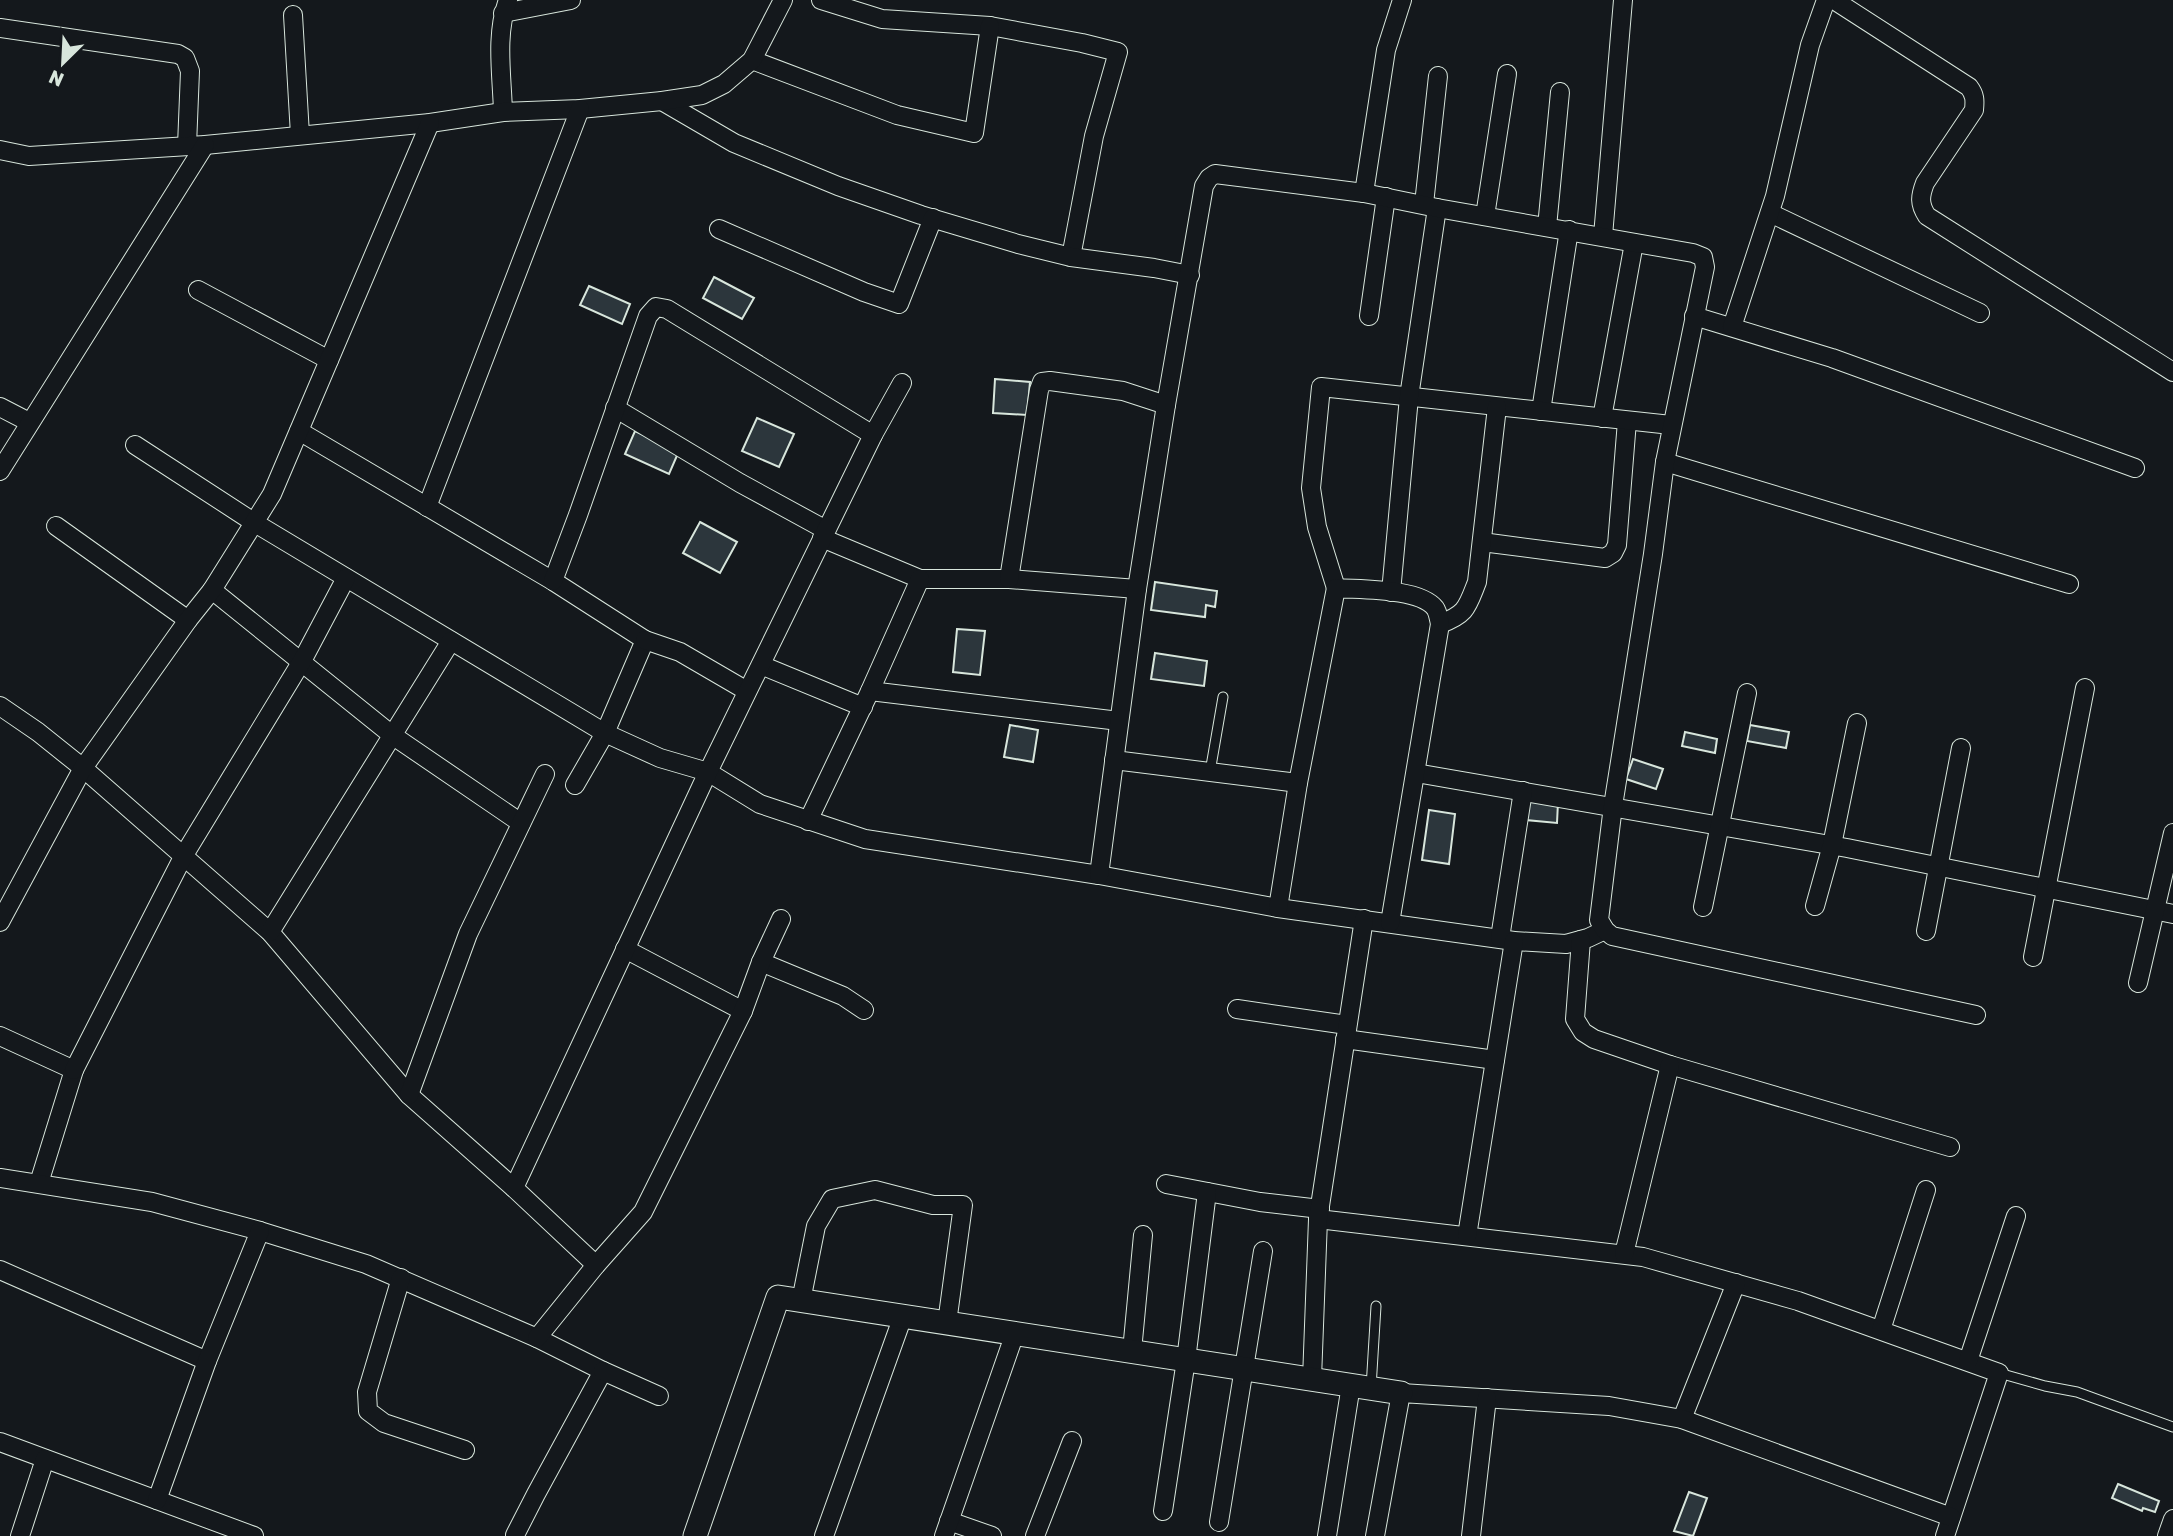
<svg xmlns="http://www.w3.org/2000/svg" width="2173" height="1536" font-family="Rubik,sans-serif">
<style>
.building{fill:#2c363c;stroke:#d8e6dc;stroke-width:2}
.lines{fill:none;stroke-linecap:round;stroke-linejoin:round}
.service-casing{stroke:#d8e6dc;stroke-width:11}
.minor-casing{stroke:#d8e6dc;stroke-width:20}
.tertiary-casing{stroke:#d8e6dc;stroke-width:25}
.service{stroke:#14181c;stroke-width:9}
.minor{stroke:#14181c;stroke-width:18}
.tertiary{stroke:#14181c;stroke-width:23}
</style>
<rect width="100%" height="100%" fill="#14181c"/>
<!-- building -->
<g class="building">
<polygon points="714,277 754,298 742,319 703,298"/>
<polygon points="589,286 630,304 622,324 580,305"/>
<polygon points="995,379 1030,382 1027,415 993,413"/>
<polygon points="757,418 794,434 779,467 742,451"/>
<polygon points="635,431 679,451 669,474 625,454"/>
<polygon points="700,522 737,542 720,573 683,553"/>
<polygon points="1155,582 1217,591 1215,607 1206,605 1205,617 1151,610"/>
<polygon points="957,629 985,631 980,675 953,672"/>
<polygon points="1155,653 1207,661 1204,686 1151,679"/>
<polygon points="1010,725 1038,730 1033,762 1004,757"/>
<polygon points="1750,725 1789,732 1786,748 1747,741"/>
<polygon points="1685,732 1717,739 1715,753 1682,746"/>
<polygon points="1633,759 1663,769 1656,789 1626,779"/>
<polygon points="1528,800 1558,802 1557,823 1526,820"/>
<polygon points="1429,810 1455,814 1449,864 1422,860"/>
<polygon points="2118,1484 2159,1501 2155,1512 2143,1508 2142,1511 2112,1498"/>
<polygon points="1689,1492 1707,1498 1693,1536 1674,1531"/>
</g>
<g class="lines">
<defs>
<g id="service">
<polyline points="1210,772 1223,697"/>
<polyline points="1999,1373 2045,1386 2077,1392 2173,1427"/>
<polyline points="1371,1388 1376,1306"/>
</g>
<g id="minor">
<polyline points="821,0 882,19 990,26 1082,43 1118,52 1094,136 1071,257"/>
<path d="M1834,0L1969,87C1975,95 1975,100 1974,110L1925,183C1920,196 1919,204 1927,216L2173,372"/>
<polyline points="503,13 571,0"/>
<polyline points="293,15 300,135"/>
<polyline points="0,28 178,54 185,58 190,71 187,146"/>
<polyline points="752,60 897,115 974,133 990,26"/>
<polyline points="662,101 734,143 838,186 921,215 1018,244 1071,257 1154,268 1190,275"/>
<path d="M503,112C502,75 495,35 508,0"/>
<polyline points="0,150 29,156 205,145 430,123 503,112 580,109 662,101 702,95 724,84 752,60 783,0"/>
<polyline points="1364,193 1386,50 1402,0"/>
<polyline points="1424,204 1438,76"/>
<polyline points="1770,213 1980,313"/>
<polyline points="1485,216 1507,74"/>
<polyline points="1547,227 1560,92"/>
<polyline points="719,229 864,292 899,304 933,218"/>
<polyline points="1603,236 1623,0"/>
<polyline points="198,290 329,360"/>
<polyline points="1369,316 1386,197"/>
<polyline points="1694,316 1832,358 2135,468"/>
<polyline points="1732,327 1775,196 1810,45 1826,0"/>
<polyline points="0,407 29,422"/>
<polyline points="615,408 740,483 826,530"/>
<polyline points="1541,411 1569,230"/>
<polyline points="1602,418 1634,243"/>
<polyline points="299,431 553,581 645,640 605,733 575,785"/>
<polyline points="135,445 255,523 605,733 660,758 708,772 760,804 865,839 1099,875 1278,908 1514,941 1566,944 1588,938 1605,930"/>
<polyline points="1665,462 2069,584"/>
<polyline points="0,471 205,145"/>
<polyline points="427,507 580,109"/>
<polyline points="56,526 188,620"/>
<polyline points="822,538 920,579 1009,579 1137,589"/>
<polyline points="1482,542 1605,558 1613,553 1617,545 1627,421"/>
<polyline points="1009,579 1039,390 1042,382 1050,381 1123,391 1166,405"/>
<polyline points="553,581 578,515 648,316 656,307 667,309 873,435"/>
<polyline points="1336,588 1317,527 1311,488 1321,387 1671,425"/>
<polyline points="212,590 392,735 521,823"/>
<polyline points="1391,592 1409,397 1437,208"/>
<path d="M1440,624C1467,614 1467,607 1477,582L1497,407"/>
<polyline points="645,640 680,652 747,691"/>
<polyline points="761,665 863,707"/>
<polyline points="870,691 1119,721"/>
<polyline points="0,706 38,732 83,768 270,932 409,1095 514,1188 596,1265"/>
<polyline points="1114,760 1298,783"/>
<polyline points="1416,773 1847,848 2173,914"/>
<polyline points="808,821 870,691 920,579"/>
<polyline points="1099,875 1137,589 1166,405 1204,186 1209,178 1215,174 1364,193 1437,208 1693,253 1703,257 1705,267 1665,462 1653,554 1613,806 1599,920 1605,930 1612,936 1976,1015"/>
<polyline points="1815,906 1832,845 1857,723"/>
<polyline points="1703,907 1747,693"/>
<path d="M1278,908L1298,783L1336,588C1361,590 1419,588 1435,608C1438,612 1439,620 1440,624L1390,923"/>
<polyline points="0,922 83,768 188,620 212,590 272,494 430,123"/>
<polyline points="1926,931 1961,748"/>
<polyline points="270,932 451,641"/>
<polyline points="1500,938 1523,791"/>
<polyline points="1581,940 1575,1019 1583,1032 1594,1039 1670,1065 1950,1147"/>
<polyline points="625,949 743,1011"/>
<polyline points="2033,957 2085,688"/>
<polyline points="761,962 843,996 864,1010"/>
<polyline points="2138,983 2173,833"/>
<polyline points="1237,1009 1347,1025"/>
<polyline points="0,1036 74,1070 39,1183"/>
<polyline points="1345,1039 1495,1060"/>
<polyline points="74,1070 184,855 302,661 346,578"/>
<polyline points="409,1095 468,934 545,774"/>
<polyline points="0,1178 152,1202 260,1231 366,1264 537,1338 603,1371 536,1494 515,1535"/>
<polyline points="1166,1184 1260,1202 1320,1209"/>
<polyline points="514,1188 708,772 873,435 902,383"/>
<polyline points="1318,1219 1643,1257 1798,1301 1999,1373 1945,1536"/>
<polyline points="1467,1236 1514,941"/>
<polyline points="1624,1254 1670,1065"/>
<polyline points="0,1270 207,1361"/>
<polyline points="401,1278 367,1392 368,1411 384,1423 465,1450"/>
<polyline points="801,1301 816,1226 832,1199 875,1190 933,1205 963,1205 947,1323"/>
<polyline points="1881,1330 1926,1190"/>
<polyline points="537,1338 596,1265 643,1212 743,1011 761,962 781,919"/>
<polyline points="1132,1351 1143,1235"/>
<polyline points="1968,1361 2016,1216"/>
<polyline points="603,1371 659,1396"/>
<polyline points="1312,1379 1318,1219 1364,919"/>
<polyline points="1682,1419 1736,1283"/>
<polyline points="0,1442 254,1536"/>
<polyline points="157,1500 207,1361 260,1231"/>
<polyline points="1163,1511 1186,1360 1207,1192"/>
<polyline points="949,1521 992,1536"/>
<polyline points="1219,1522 1263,1251"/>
<polyline points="20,1536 45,1459"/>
<polyline points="824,1536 903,1316"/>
<polyline points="944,1536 1015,1333"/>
<polyline points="1035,1536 1072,1441"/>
<polyline points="1327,1536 1351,1385"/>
<polyline points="1375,1536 1401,1393 1609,1406 1682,1419 1951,1517"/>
<polyline points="1471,1536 1487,1398"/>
<polyline points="2167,1536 2173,1519"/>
</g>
<polyline id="tertiary" points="695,1536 778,1297 1401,1393"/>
</defs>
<!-- service casing -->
<use href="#service" class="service-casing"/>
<!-- minor casing -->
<use href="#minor" class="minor-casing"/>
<!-- tertiary casing -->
<use href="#tertiary" class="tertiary-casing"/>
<!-- service -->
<use href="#service" class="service"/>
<!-- minor -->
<use href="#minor" class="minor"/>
<!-- tertiary -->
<use href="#tertiary" class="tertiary"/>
</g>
<!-- north arrow -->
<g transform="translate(63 63) rotate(204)" stroke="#14181c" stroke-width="5" paint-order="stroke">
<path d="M0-5L12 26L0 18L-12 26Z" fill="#d8e6dc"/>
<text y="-10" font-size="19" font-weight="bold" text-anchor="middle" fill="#d8e6dc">N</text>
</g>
</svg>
